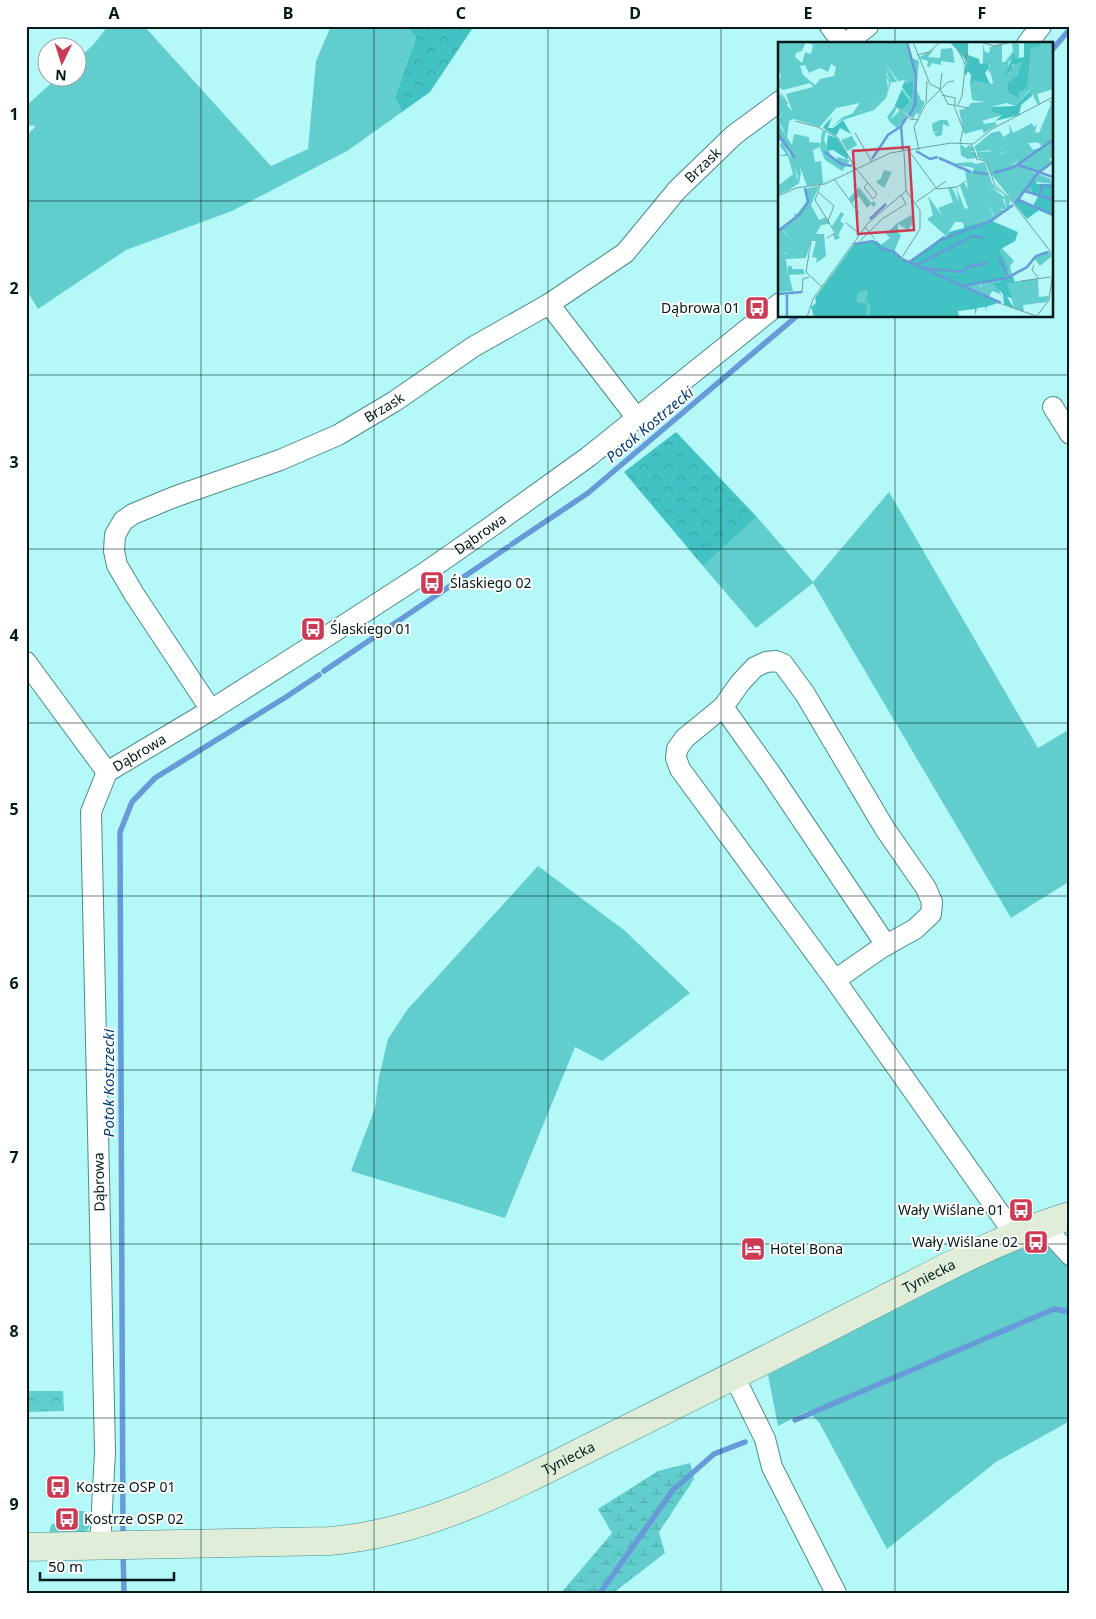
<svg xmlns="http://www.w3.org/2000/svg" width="1096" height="1619" font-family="'Noto Sans',sans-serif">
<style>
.grass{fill:#61cdcc}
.forest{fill:url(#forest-crowns)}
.wetland{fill:url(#wetland-marsh)}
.park{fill:url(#park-crowns)}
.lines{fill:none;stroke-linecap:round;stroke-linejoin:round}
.stream{stroke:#679ad9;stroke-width:5.5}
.street-casing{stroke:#498c8b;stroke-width:22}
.secondary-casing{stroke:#498c8b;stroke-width:29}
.street{stroke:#fff;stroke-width:20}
.secondary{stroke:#e0eed9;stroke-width:28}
.grid{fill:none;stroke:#001919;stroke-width:1;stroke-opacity:0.55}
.labels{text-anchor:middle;stroke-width:4;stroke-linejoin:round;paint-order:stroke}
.street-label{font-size:14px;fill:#001919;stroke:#fff}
.poi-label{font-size:14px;fill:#001919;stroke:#fff;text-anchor:start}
.water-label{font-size:15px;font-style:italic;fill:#043a74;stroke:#fff}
.inset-river{fill:none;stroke:#679ad9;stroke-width:2.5}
.inset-road{fill:none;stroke:#6c9f9f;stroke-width:1}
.view{fill:#cc3b55;fill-opacity:0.15;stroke:#cc3b55;stroke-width:2.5}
.inset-edge{fill:none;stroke:#001919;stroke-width:2.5}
.neatline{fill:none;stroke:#001919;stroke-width:2}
.grid-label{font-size:16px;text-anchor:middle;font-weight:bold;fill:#001919}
</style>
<defs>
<pattern id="forest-crowns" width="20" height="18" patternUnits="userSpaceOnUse" patternTransform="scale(1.25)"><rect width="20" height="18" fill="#42c2c2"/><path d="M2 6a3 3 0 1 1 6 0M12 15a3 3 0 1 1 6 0" fill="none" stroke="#38a6a6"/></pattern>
<pattern id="wetland-marsh" width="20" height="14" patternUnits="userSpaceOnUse" patternTransform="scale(1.25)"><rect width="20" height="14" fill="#61cdcc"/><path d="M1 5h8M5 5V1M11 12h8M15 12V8" fill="none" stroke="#52afaf"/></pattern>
<pattern id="park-crowns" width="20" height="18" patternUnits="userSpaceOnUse" patternTransform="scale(1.25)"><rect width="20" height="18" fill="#61cdcc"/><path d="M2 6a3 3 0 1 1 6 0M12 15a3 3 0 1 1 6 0" fill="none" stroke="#52afaf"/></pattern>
</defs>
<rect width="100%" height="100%" fill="#b4f9f8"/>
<!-- grass -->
<g class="grass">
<polygon points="108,26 144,26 271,166 308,149 316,61 331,26 407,26 416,38 395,97 402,112 347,151 232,211 126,250 38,309 26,289 26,136 36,126 26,125 26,106 57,78 78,78 78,59 94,44"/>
<polygon points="889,492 1038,748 1070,729 1070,881 1011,918 813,583 756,628 703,566 757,517 813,582"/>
<polygon points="538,866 624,930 690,993 602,1061 575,1047 505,1218 351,1171 375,1108 379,1077 388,1039 407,1010"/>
<polygon points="1051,1245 1070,1264 1070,1421 996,1462 887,1549 819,1422 807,1411 778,1426 768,1375 1010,1251 1031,1247"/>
<path d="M79,1511H84C91,1519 92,1527 84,1534L51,1536L49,1533L51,1525Z"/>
</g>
<!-- forest -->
<g class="forest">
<polygon points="407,26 474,26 430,92 402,112 395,97 416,38"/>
<polygon points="676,432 757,517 703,566 624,472"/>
</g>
<!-- wetland -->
<polygon class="wetland" points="690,1463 694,1479 659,1532 665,1553 613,1593 561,1593 612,1533 598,1509 658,1471"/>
<!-- park -->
<polygon class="park" points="26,1391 63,1391 64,1411 26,1412"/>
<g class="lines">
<!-- stream -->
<g class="stream">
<polyline points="1052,50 1070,29"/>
<polyline points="512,544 588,493 797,316"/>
<polyline points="324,671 508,547"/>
<polyline points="795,1420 1054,1309 1070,1312"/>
<polyline points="123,1538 120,832 132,802 155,778 286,697 319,675"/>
<polyline points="123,1552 124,1593"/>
<polyline points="600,1593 673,1490 714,1454 745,1442"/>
</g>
<defs>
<g id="street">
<polyline points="830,26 843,44"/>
<polyline points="845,44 868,26"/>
<polyline points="1027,44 1041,26"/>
<polyline points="549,304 636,417"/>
<polyline points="1053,407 1070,434"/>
<polyline points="26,662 107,772"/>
<polyline points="723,707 771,774 886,945"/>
<path id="s1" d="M211,710L134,594L117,565L114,551L115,535L123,521L133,514L174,497L280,460L338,435L395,401L473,347L549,304L625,253L677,190L734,135L780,101"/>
<polyline points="835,980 680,769 676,758 677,749 685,738 723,707 740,683 755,667 766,662 776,661 783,664 805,694 885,829 926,888 932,902 931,914 915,929 881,948 835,980 1015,1235"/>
<polyline points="1042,1224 1070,1255"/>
<polyline points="734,1376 765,1439 772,1467 836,1593"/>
<path id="s2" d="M100,1546L105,1452L91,812L107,772L211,710L318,642L423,574L492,526L588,457L780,303"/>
</g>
<g id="secondary">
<path id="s3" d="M26,1547L330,1541C422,1533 504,1491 585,1450C675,1405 766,1360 855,1314C925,1279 994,1239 1070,1216"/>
</g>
</defs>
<!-- street casing -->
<use href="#street" class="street-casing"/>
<!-- secondary casing -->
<use href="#secondary" class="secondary-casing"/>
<!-- street -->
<use href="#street" class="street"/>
<!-- secondary -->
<use href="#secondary" class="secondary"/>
</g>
<!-- grid -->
<path class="grid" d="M201,26V1593M374,26V1593M548,26V1593M721,26V1593M895,26V44M26,201H780M1052,201H1070M895,316V1593M26,375H1070M26,549H1070M26,723H1070M26,896H1070M26,1070H1070M26,1244H1070M26,1418H1070"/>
<!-- icons -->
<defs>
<symbol id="bus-square" viewBox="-11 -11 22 22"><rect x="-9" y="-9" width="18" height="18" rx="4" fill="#cc3b55" stroke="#fff"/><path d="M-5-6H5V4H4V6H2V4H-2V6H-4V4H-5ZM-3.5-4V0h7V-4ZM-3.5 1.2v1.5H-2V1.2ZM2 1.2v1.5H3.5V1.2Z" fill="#fff"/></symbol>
<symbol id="hotel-square" viewBox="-11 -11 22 22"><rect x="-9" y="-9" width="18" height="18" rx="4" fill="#cc3b55" stroke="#fff"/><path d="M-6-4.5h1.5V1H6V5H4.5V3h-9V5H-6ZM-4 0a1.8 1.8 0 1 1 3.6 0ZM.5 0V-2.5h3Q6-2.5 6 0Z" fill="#fff"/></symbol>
</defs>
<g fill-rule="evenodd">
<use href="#bus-square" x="743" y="294" width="28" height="28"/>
<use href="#bus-square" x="418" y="569" width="28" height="28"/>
<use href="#bus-square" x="299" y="615" width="28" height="28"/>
<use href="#bus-square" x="1007" y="1196" width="28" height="28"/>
<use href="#bus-square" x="1022" y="1228" width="28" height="28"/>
<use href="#hotel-square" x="739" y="1235" width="28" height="28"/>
<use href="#bus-square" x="44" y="1473" width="28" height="28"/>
<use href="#bus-square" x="53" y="1505" width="28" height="28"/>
</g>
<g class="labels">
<!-- street labels -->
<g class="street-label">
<text dy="5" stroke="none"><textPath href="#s1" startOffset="909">Brzask</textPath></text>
<text dy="5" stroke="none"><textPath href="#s1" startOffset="505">Brzask</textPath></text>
<text dy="5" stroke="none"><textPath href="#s2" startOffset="1220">Dąbrowa</textPath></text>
<text dy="5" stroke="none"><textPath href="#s2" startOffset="815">Dąbrowa</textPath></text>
<text transform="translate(99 1182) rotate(-91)" y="5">Dąbrowa</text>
<text dy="5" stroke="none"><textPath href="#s3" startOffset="962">Tyniecka</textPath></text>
<text dy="5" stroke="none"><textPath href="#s3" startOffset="558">Tyniecka</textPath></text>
</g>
<!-- poi labels -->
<g class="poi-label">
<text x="740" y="313" text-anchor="end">Dąbrowa 01</text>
<text x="450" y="588">Ślaskiego 02</text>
<text x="330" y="634">Ślaskiego 01</text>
<text x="1004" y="1215" text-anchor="end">Wały Wiślane 01</text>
<text x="1018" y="1247" text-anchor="end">Wały Wiślane 02</text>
<text x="770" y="1254">Hotel Bona</text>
<text x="76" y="1492">Kostrze OSP 01</text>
<text x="84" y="1524">Kostrze OSP 02</text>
</g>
<!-- water labels -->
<g class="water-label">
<text transform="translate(650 425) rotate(-40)" y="5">Potok Kostrzecki</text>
<text transform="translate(109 1083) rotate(-90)" y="5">Potok Kostrzecki</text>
</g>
</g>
<!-- overview -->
<g transform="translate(778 42)">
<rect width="275" height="275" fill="#b4f9f8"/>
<path d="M0,0H128L132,15L141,19L138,47L143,58L147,60L141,73L138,71L135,77L123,68L132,60L124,45L133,58L129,43L127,38L120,39L106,19L119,40H113L108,29L110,48L94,65L74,72L82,61L58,66L42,85L16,77L11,79L9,96L1,78L7,61L14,69L8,52L35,45L32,41L5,48L0,44L3,33L0,30ZM28,0L35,3L33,12L27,10L24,21L17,15L18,11L24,9ZM53,22L58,25L56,34L42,37L37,43L25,33L22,24L27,23L31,31L42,26L50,30ZM263,0H275V47L259,52L262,62L260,63L252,48L237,64L229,61L212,65L224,73L204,79L207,82L217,80L219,83L206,91L204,87L186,92L181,68L189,66L193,61L207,60L194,58L192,42L195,39L215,42L211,22H205V2L207,10L211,11L212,5L224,2V20H227L235,9L234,1L241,2V16L231,19L229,33L238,19L244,20L239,34L229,41L232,53L241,55V49L248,47L250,42L253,5L262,3ZM174,6L177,21L163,19V23L154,21L152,25H149L150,19L140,16L156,7L150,15L162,16L163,7ZM275,58V89L265,100L250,101L256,109L238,114V121L233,122L229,109L222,111L228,126L224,127L212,108L199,110L196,105L213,91L222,89L225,95L232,91L231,82L235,91L254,81L256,85L259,82L257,90L261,91L273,62L271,59ZM117,64L119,66L112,78L122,68L129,75L119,86L112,80L109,75ZM162,78H169L172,85L165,82L164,93L158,95L156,91L162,89L155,90L154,82ZM16,92L31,95V100L42,101V105L35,108L37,120L43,119L45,141L65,132L44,142L29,144L14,103ZM74,94L79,103L69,109L63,98ZM4,99L16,121L19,138L11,148L0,153V144L15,132L10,114H0L8,112L2,104ZM182,102L188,106L191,103L197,108L193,110H197L199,117L198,119V116L189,117L197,122L207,120L214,141L218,146L226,152L232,158L231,165L228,167L226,152L212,145L213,153H208L215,174L221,167L228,169L214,179L202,183L187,184L184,180H177L168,194L149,177L155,173L150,154L164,174L160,166L175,160L170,146H174L181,160L178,145L187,167L190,166L182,144L186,141L190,147L187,128L194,130L196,126L180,123L183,128L176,124L179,121L194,120L183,113ZM240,124L273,137L275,142L258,140L252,147L256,150L246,148L236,161L213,132ZM106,128L114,130L106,146L98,140L103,136ZM41,144L33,163L41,178L48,175L52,182L43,183L38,192H46L48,214L38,221L39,216L34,215L38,199H33L28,216L8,217L10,233V224H14V227H25L27,232L11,233L15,249L0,250L1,217L3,210L6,209L8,213L12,196L5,188L29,160L26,147ZM81,145L93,161L95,159L98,162L96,165L93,162L89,166L81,154L74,161L71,156ZM63,170L66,172L62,179L66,182L60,193L62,196L57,198L55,193L58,191L54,184ZM133,173L137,178L130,188L120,182V191L123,193L116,210L105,205L104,202L112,196L108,192L118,182ZM224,206L236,219L232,224L234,232L231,234L221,208ZM271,209L274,214L262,224L256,216ZM228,237L219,240L225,260L222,252L214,249L211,255L187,245L203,239L202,246L205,239ZM260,237L261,255L271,254L269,260L245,263L246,270L236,266L229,240ZM89,248L88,257L93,265V271L88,275V261L79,260L80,251Z" fill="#61cdcc" fill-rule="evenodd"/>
<path d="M173,0H189L190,13L201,17L202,22L210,21L213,33L210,27L207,31L212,42L196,39L192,42L193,33L190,29L188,34L183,18L187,29L189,20ZM246,0H263L262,4L253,6L250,42L248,47L241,50V56L231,52L229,41L239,34L244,20L234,23V27L226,35L236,11L237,17L246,15ZM127,38L128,42L135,40L134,58L124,45ZM124,47L132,60L123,68L117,63ZM253,48L254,54L243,63L241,73L217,79L224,73L213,69L215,67L211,65L237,64ZM54,75L50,86H55L65,78L73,92L62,86L58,94L48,88L45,85ZM50,93L59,96L71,115L69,117L55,108L48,109ZM256,137L259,142H275V174L261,168L249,177L236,161L246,148L255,150L251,145ZM247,150L260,154L255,164L242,157ZM214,179L240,190L237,199L221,208L230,225L228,236L183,244L220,261L208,265L209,270L207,265L199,266L197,274V267L180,269L181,275H90L93,265L88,258L89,248L80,251L79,260L89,261L88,275H36L33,265L38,261L37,256L76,202L98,199L131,221L165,194L168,195L171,190L186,186V182L188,184ZM235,234L237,242L229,240L234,256L229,255L236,266L226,262L225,252L215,242Z" fill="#42c2c2" fill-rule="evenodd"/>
<path d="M102,22L113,40L108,56L96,68L62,79L53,85L65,75L94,65L110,48L111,40ZM0,46L10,61L1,75L3,86L20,112L23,131L21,141L11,148L20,135L11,109L4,99H0V50L6,57ZM44,89L48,90L46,98L53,114L59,119V115L72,118L64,129L47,118L42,106ZM275,89V115L271,118L275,119L261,131L240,124L213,132L208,119L199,115V110L217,109L224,127L227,126L221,112L229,109L235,123L239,121L236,114L264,105L260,100L265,99L261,97ZM212,145L228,156L225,157L228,167H221L216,174L207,153H213ZM16,171L21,173L5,189L12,196L9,211L3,210L0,226V188L17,175Z" fill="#61cdcc"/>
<path class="inset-river" d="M129,0L138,34L137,63L131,74M0,92L17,116M125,109L123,84L129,75M138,109L152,117L160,115M47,110L63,122L74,124M161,116L193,130M94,117L110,93L122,85M240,123L275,135M195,130L210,132M215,131L236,125L275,98M247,149L275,158M262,153L264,143L275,145M241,158L275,173M237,161L260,131L275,120M92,177L108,162M0,189L21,173L30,160L27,146M97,199L103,207L115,209L123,216M76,202L96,199M221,215L230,234M124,217L223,261M130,221L164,197L213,179L235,163M138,223L195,194L205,196M144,226L185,230L189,225L210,221M184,244L229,236L249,225L258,214L270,210M0,252L24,250M9,275V250"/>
<path class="inset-road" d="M135,0L152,42L162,47L170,62L190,66M172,0L180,8L188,24M202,0L216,4L234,0M139,13L151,10L162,0M162,47L164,31M164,53L177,56V63M148,60L149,39M117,63L132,77L141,78M180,63L184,54L190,0M176,64L185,87L182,101M17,79L40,85L60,96L79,129M77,91L94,120M193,102L199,117L208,119L217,143L232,157L275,213M141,108L136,85L147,63L170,40L176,39M131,109L159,147M80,129L90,141L86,145L95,157L99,152L90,141M56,137L81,171M42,143L40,150L56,164L50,179L57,191L49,196M159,147L179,145L188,139M40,150L37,158L50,179M0,154L18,146L47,142L112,111L173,101L195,102L214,87L275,55M138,160L168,139M68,181L82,192M87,185L97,197M33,199L28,230L44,245M82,199L104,177L128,162L123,153M123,217L142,187V168L128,149M256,223L254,228L261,237M243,239L272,235M24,251L25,237L31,235M224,262L258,274M29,275L35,257L90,181L128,149L126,110M258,275L271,258L275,230"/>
<path class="view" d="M131,105L136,188L80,192L75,109Z"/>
<rect width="275" height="275" class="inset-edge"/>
</g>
<!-- border -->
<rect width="1096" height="1619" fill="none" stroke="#ffffff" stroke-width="55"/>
<!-- north arrow -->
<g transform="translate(62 62) rotate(184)"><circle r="24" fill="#ffffff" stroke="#99a3a3"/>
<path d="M0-4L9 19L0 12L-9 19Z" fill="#cc3b55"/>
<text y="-8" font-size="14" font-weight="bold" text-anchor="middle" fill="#001919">N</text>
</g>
<!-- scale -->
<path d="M40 1572v8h134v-8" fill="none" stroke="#001919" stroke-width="2.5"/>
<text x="48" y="1572" font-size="15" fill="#001919" stroke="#ffffff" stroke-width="4" paint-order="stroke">50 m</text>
<rect x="28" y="28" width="1040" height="1564" class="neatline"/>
<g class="grid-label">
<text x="114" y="19">A</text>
<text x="288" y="19">B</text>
<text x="461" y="19">C</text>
<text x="635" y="19">D</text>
<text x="808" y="19">E</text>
<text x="982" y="19">F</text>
<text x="14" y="120">1</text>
<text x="14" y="294">2</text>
<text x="14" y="468">3</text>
<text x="14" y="641">4</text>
<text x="14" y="815">5</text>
<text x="14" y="989">6</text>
<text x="14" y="1163">7</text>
<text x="14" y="1337">8</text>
<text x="14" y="1510">9</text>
</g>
</svg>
